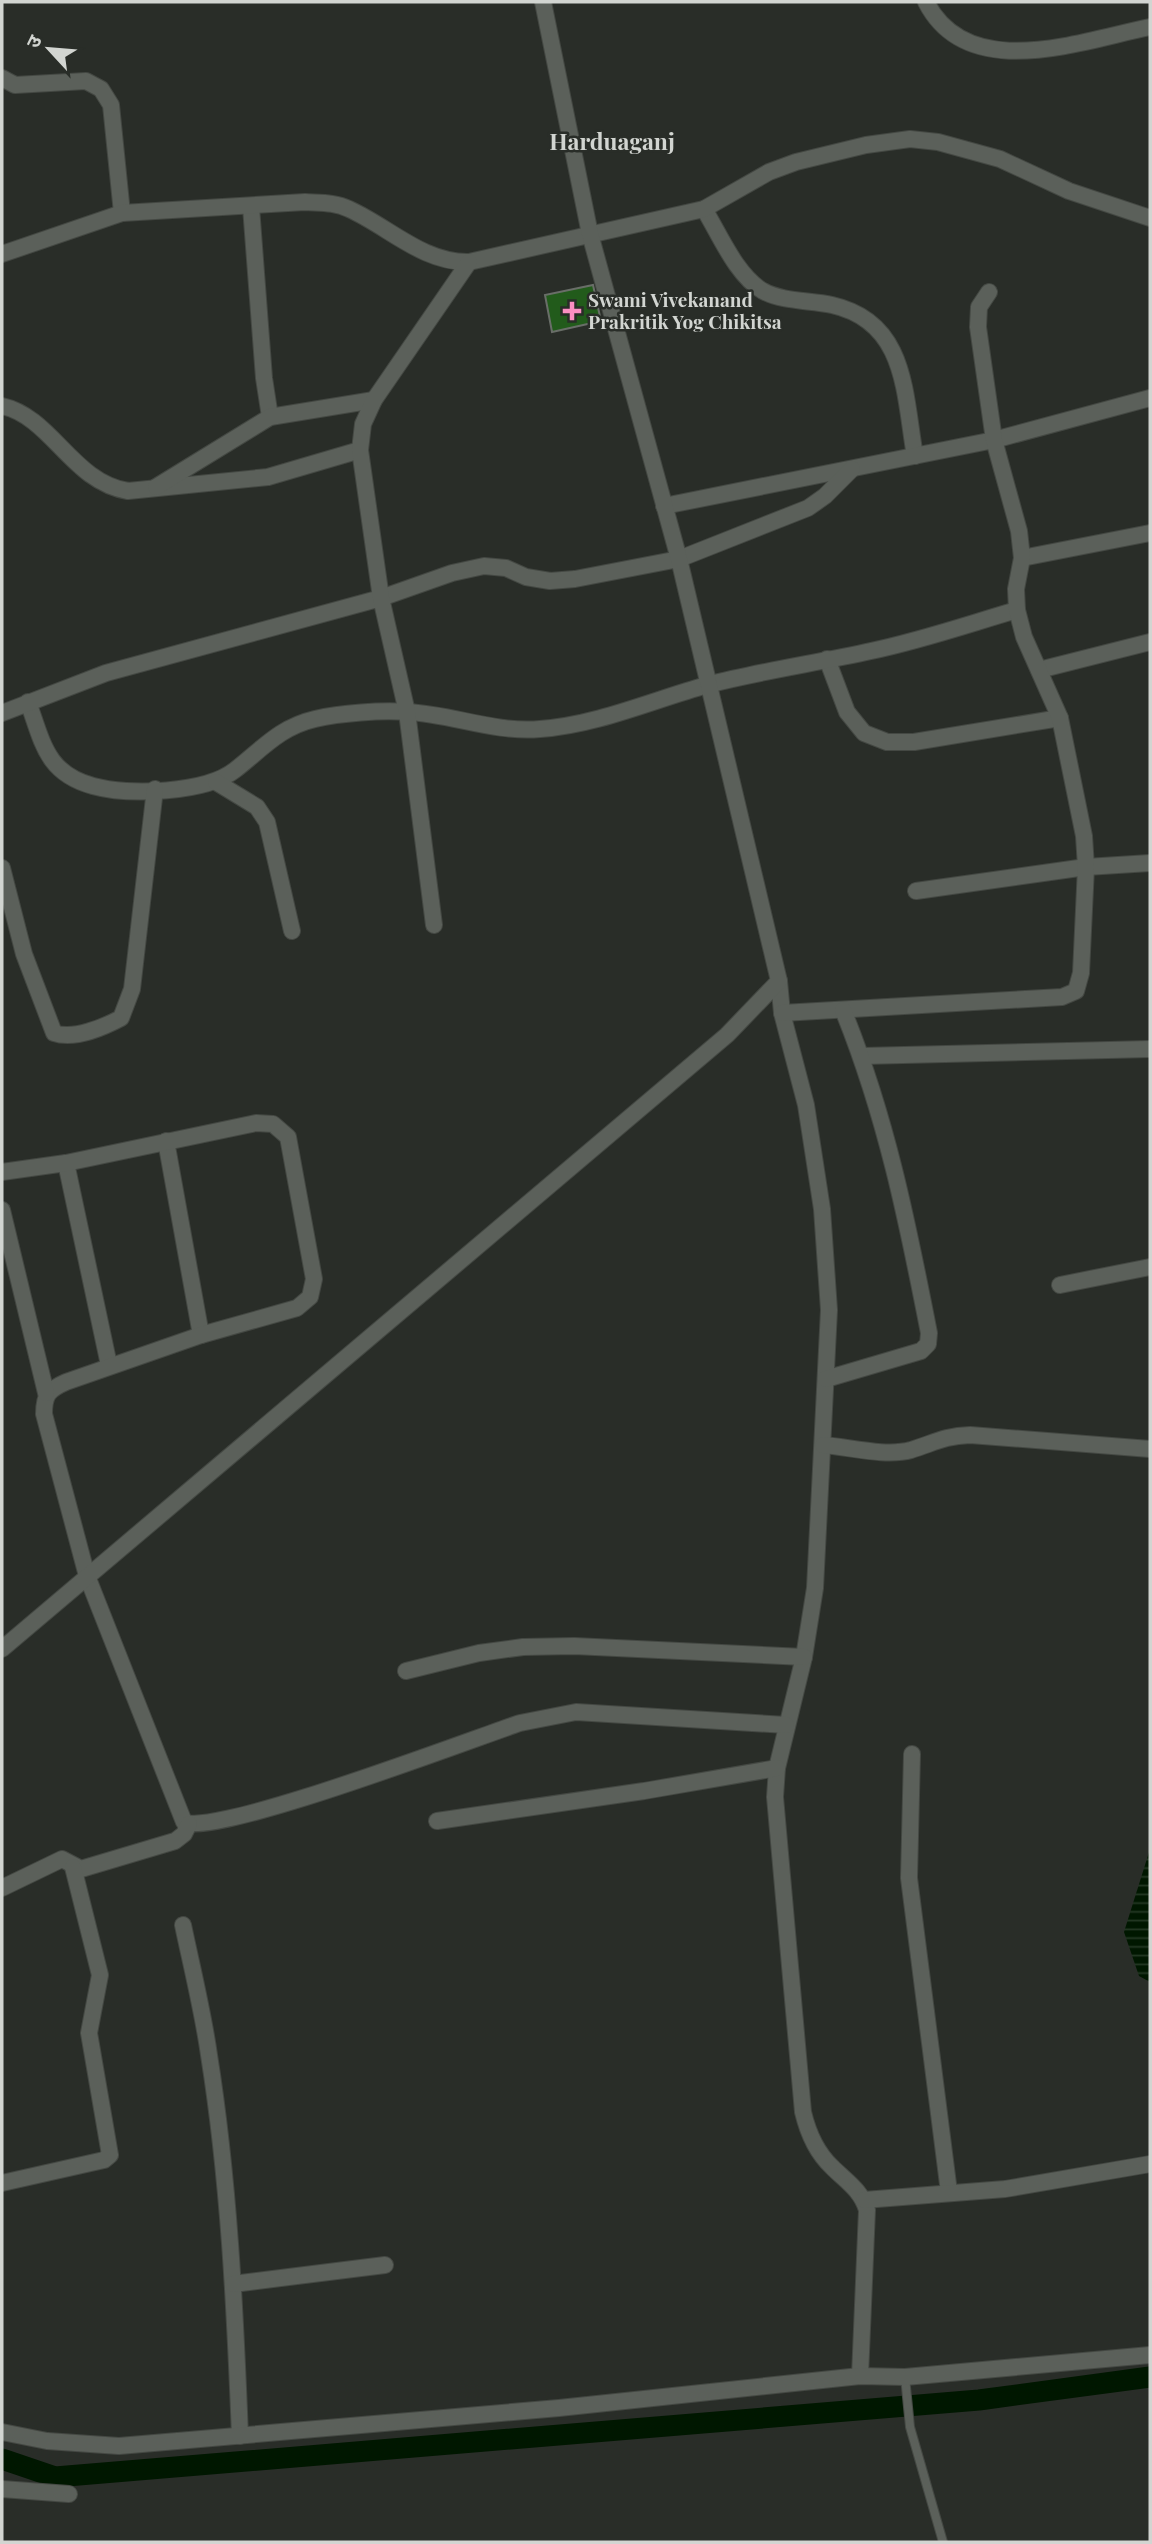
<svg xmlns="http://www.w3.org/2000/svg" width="1152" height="2544" font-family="'Playfair Display','Noto Sans Devanagari',serif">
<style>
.water{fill:url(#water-rules)}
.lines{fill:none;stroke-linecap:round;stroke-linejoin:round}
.canal{stroke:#001700;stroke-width:21}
.building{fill:#225b1b;stroke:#696e68;stroke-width:2}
.service-casing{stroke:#444843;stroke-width:10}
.minor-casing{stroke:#444843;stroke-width:18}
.service{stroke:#5b605a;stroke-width:8}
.minor{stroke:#5b605a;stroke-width:16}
.poi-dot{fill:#fc8fc2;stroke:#292d28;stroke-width:2.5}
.labels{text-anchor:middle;stroke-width:5;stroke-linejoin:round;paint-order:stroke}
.poi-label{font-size:19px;font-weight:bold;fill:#d2d5d1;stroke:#292d28;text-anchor:start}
.quarter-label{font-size:23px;font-weight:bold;fill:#d2d5d1;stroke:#292d28}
</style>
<defs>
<pattern id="water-rules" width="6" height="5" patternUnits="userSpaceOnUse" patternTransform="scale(1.75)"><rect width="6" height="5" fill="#001700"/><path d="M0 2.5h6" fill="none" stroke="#243824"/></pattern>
</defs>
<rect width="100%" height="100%" fill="#292d28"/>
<!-- water -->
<polygon class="water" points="1150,1849 1150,1982 1139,1976 1124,1932"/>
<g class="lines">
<!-- canal -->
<polyline class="canal" points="2,2459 55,2477 979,2400 1150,2377"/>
</g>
<!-- building -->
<polygon class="building" points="593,285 601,321 552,332 545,295"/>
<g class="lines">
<defs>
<polyline id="service" points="905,2377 910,2427 943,2542"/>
<g id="minor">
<path d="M926,2C968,84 1080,41 1150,27"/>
<polyline points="2,78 15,85 86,81 101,89 111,105 122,213"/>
<polyline points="251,207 264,378 270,417"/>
<path d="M704,209C720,235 736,275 763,291C783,302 810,300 832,305C907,322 904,393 915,456"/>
<path d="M2,254L122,213L305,202C320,203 335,202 349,209C389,227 423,263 469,262L704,209L769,172L796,162L866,145L910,139L938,142L1000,159L1069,191L1150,218"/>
<path d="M2,406C52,417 72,482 128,491L268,477L360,450"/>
<polyline points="156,487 270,417 374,400"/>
<polyline points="664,506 994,440 1150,398"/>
<polyline points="1022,558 1150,533"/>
<polyline points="827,659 847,712 864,733 887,742 914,742 1060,718"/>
<polyline points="1039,670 1150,642"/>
<path d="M28,702C43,743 46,773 93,786C129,796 206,793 235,770C262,749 280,727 315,719C340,713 382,710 407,712C452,714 494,733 540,729C597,725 653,700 707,685C761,671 817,663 871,651C920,641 969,624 1017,610"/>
<polyline points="2,713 106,673 381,598 452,573 484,566 506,568 526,577 550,581 575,579 679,559 808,508 825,496 852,469"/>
<polyline points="216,782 257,807 267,822 292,931"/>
<path d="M2,868L24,954L54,1033C74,1040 104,1027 121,1018L132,989L155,789"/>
<polyline points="916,891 1086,867 1150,863"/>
<polyline points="434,925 407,712 381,598 360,450 363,424 374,400 469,262"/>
<path d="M779,981L782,1013L806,1105L822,1209L829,1310L815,1588L804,1657L777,1768L775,1797L803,2112C808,2133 816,2152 832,2167C847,2182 861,2190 867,2210L860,2376"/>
<polyline points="782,1013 1062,997 1076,991 1081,973 1086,867 1084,836 1060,718 1024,637 1017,610 1016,589 1022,558 1019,531 994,440 978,327 979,307 989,292"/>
<polyline points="862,1056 1150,1049"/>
<polyline points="166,1141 201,1335"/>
<polyline points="66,1163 109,1365"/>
<path d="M2,1172L66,1163L256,1123L273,1124L288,1137L314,1279L310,1297L297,1308L201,1335L66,1382C48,1390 44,1395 44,1414L87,1576L184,1822C216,1837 472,1739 520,1723L576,1712L786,1725"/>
<polyline points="2,1210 46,1393"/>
<polyline points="1060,1285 1150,1267"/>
<path d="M826,1379L921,1351L928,1344L929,1333C907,1220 886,1116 843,1010"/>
<path d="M823,1445C849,1447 886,1457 911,1450C934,1443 944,1436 970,1435L1150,1449"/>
<polyline points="2,1649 727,1035 779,981 679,559 590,234 543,2"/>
<polyline points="406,1671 479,1653 523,1647 574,1646 804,1657"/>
<polyline points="912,1754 909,1878 949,2192"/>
<polyline points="437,1821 644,1791 777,1768"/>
<polyline points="2,1888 62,1859 81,1869 175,1841 184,1834 189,1824"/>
<path d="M183,1925C192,1968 203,2012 209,2055C229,2181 235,2309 240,2436"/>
<polyline points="2,2183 104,2160 110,2155 89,2033 100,1975 73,1867"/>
<polyline points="864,2200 1005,2189 1150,2164"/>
<polyline points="233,2284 385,2265"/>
<polyline points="2,2432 47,2441 119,2446 559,2408 860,2376 905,2377 1150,2355"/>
<polyline points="2,2489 69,2494"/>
</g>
</defs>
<!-- service casing -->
<use href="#service" class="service-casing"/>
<!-- minor casing -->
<use href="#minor" class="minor-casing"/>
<!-- service -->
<use href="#service" class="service"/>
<!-- minor -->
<use href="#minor" class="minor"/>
</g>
<!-- markers -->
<path class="poi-dot" d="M568.5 300.5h7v7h7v7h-7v7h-7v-7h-7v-7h7z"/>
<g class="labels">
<!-- poi labels -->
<g class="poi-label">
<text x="588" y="307">Swami Vivekanand<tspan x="588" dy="22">Prakritik Yog Chikitsa</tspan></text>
</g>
<!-- quarter labels -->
<g class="quarter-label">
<text x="612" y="150">Harduaganj</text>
</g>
</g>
<!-- border -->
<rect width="1152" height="2544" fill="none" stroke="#d2d5d1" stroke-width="7"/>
<!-- north arrow -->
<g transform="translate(49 49) rotate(296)" stroke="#292d28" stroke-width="5" paint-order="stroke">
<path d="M0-5L12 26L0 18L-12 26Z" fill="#d2d5d1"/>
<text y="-10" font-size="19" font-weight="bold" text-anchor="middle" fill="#d2d5d1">उ</text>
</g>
</svg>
